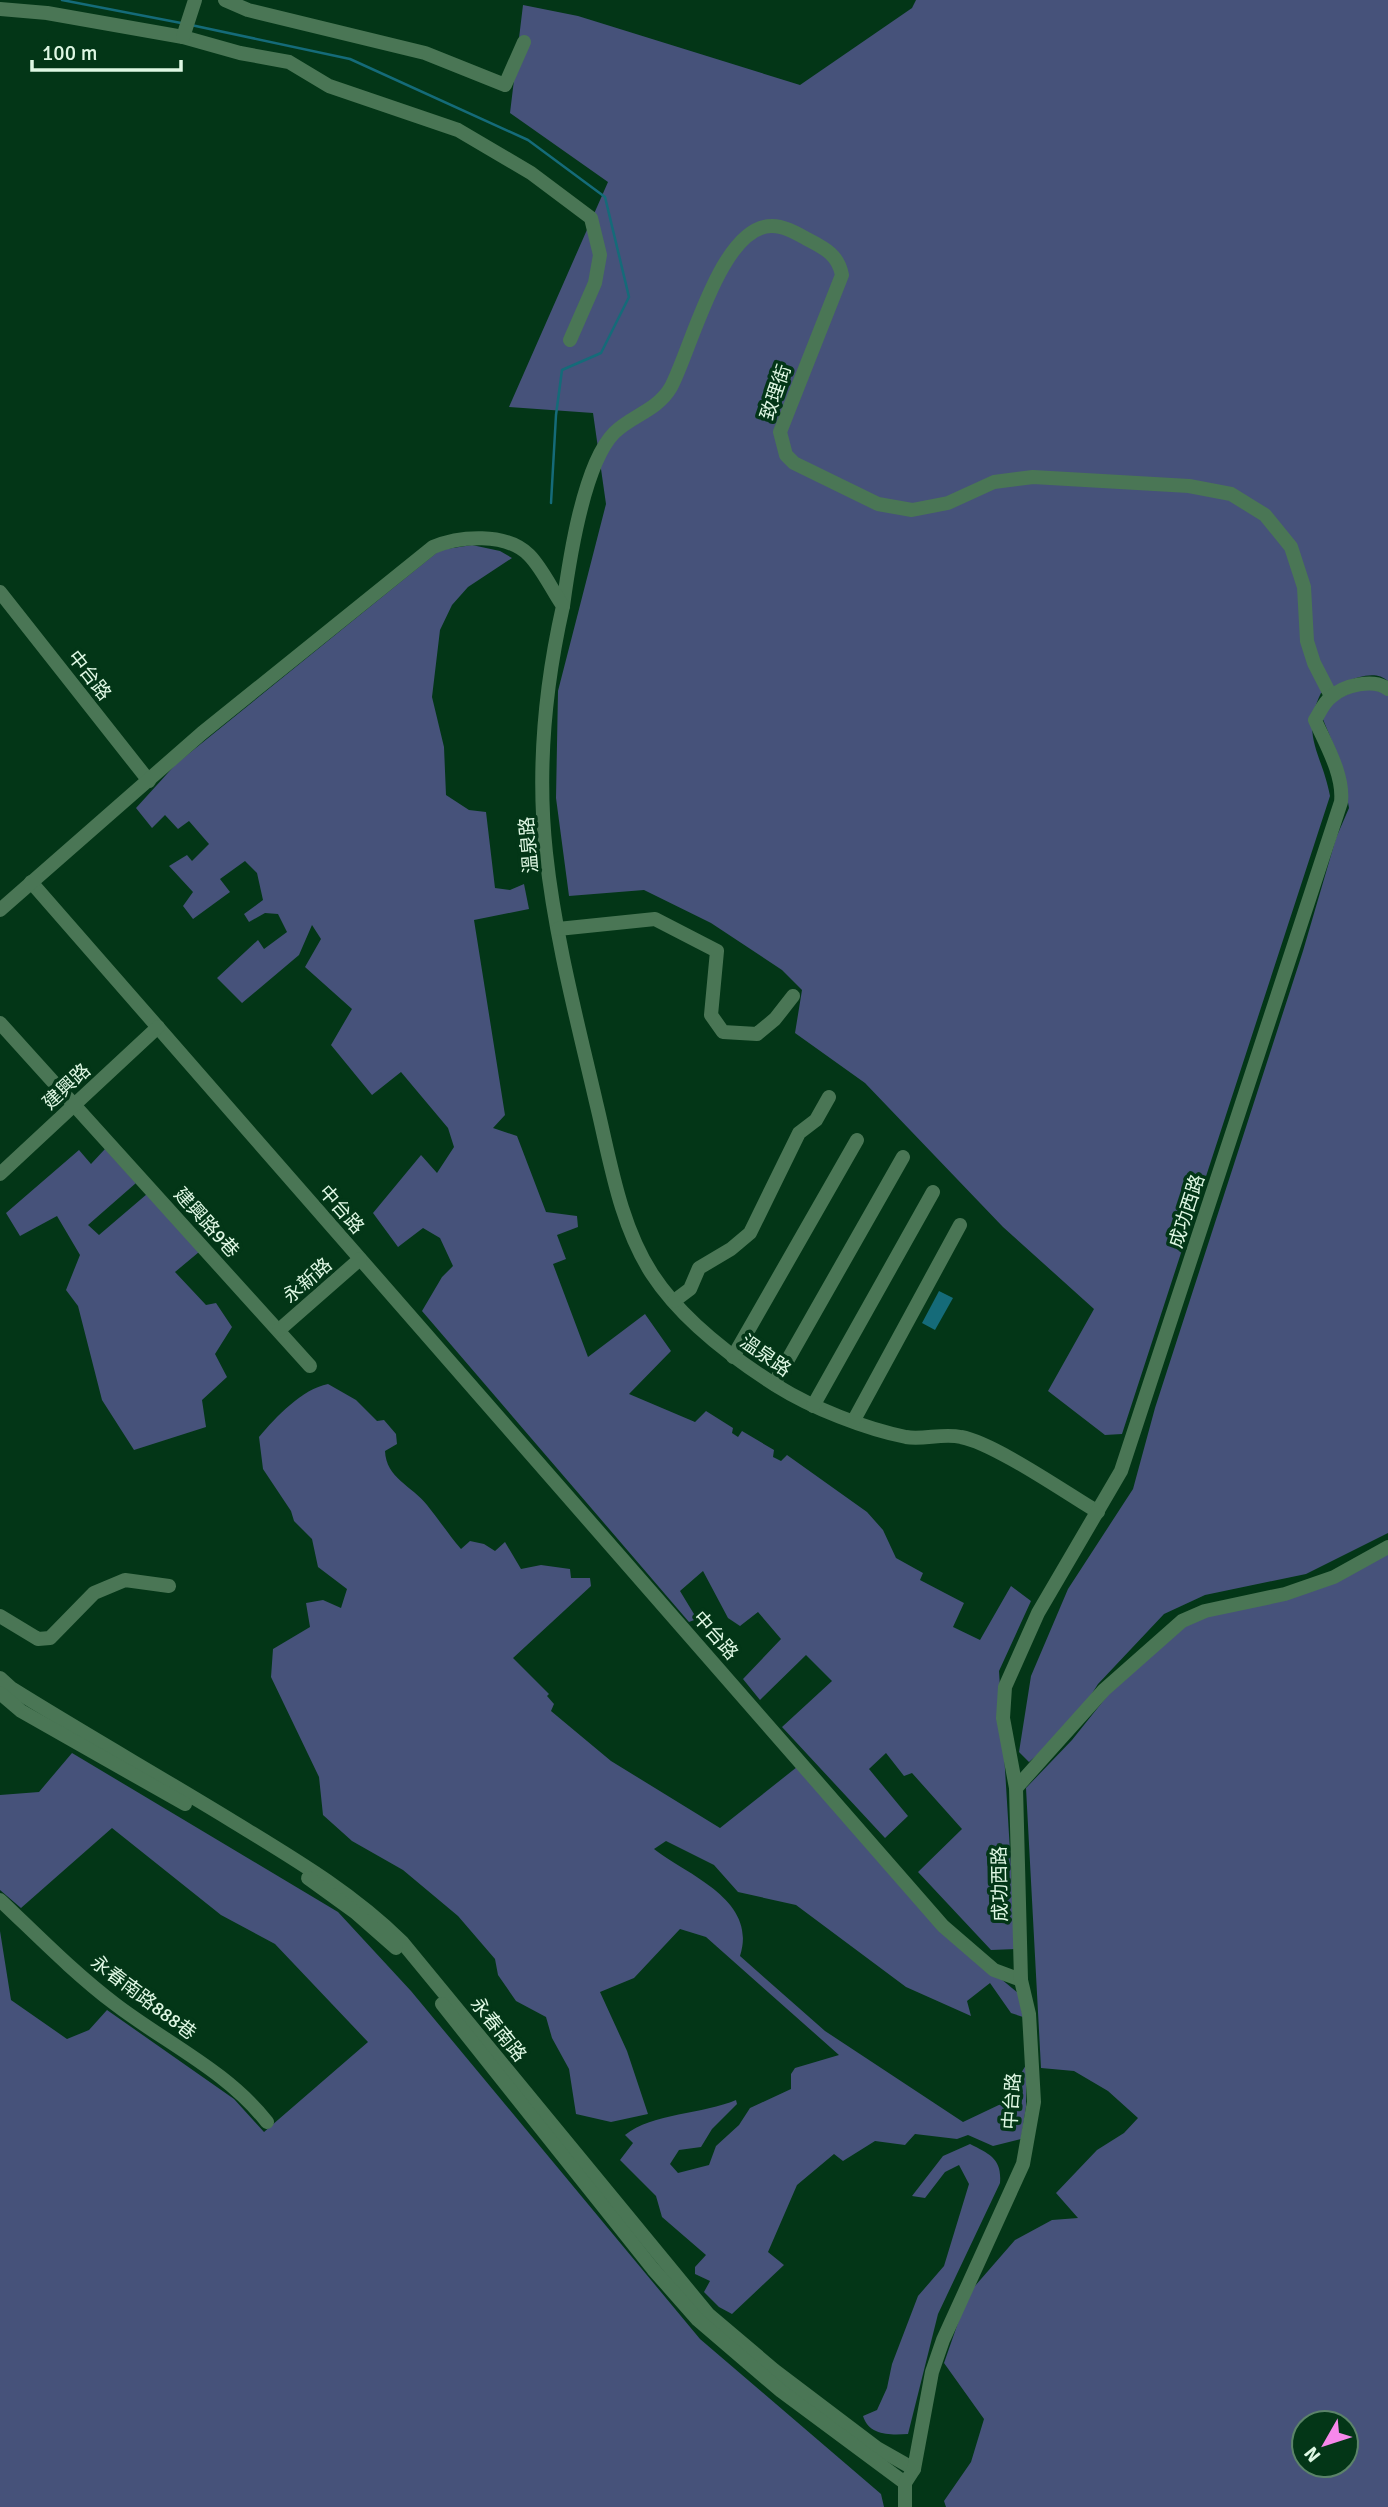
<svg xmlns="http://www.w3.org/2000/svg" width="1388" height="2507" font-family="Signika,'Noto Sans TC',sans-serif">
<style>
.green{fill:#46527a;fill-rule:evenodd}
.water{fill:#156b79}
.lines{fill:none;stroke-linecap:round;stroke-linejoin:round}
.stream{stroke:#156b79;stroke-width:2.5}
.minor{stroke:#4a7655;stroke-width:14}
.labels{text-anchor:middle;stroke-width:7;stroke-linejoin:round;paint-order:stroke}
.street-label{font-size:19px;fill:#def7e3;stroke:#033617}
</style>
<rect width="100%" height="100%" fill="#033617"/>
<!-- green -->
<g class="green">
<path d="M916,0H1388V681C1371,665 1339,686 1321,693C1300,736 1322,753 1330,796L1122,1434L1105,1435L1048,1391L1094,1309L1003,1227L865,1083L795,1033L802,990L782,970L711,923L644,890L569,896L556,798L558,691L606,504L593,413L509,407L608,182L510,113L523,5L578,16L800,85L912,8Z"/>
<polygon points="472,545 500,551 512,558 468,587 452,605 440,630 432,697 444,747 446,795 469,810 486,812 495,888 510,890 524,884 529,909 474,920 505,1115 493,1128 517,1136 546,1212 577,1216 578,1227 557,1235 566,1259 553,1264 588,1357 645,1314 671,1351 629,1394 695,1422 706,1411 733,1428 732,1433 738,1437 742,1431 774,1450 773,1457 781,1461 787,1455 867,1512 883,1530 896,1558 923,1573 920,1580 964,1603 953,1627 980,1640 1011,1586 1031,1601 999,1671 1016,1949 991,1950 918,1872 962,1829 912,1773 904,1776 886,1753 869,1769 908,1816 885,1838 782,1727 832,1681 806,1655 760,1700 743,1679 781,1639 758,1612 740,1626 728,1618 703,1571 680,1591 697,1619 689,1622 422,1311 442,1277 453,1266 440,1238 423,1228 398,1247 373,1213 421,1155 437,1173 454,1147 448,1128 401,1072 372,1095 331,1045 352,1009 305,967 321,939 312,925 299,955 242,1003 217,978 258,940 264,949 287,932 278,914 265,913 249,922 244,914 263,900 257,873 245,861 220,879 230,892 193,919 183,906 193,892 169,866 187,855 192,861 209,844 189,821 178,829 165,815 152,828 136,808 176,764 440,550"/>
<polygon points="1364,687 1388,694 1388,1533 1306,1574 1205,1595 1164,1614 1098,1684 1072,1725 1029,1762 1019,1752 1031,1676 1068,1589 1133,1489 1155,1408 1303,951 1336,838 1349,808 1341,763 1322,717 1330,702"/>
<polygon points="105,1149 136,1183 88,1225 99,1235 147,1194 199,1252 175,1272 206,1305 216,1303 232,1327 215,1354 227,1377 202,1400 206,1427 134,1450 102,1400 78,1306 66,1290 80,1255 57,1216 20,1236 6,1213 79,1150 91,1164"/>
<path d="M328,1384L356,1400L377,1421L384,1420L396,1434L397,1444L385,1451C386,1478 412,1486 427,1505C439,1520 449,1535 461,1549L470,1541L484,1544L495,1551L505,1542L521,1569L541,1565L570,1569L571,1578H590L591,1586L513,1658L549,1694L547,1696L554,1704L551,1711L611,1761L720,1828L797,1767L942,1930L1018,1993L1023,2017L1011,2013L990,1983L967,2001L971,2016L906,1987L796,1905L738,1892L714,1865L666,1841L654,1849C689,1876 758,1900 740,1956L825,2031L963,2122L1003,2103L1026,2065V2107L1021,2139L993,2146L968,2135L957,2139L915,2134L905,2145L875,2141L843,2161L834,2154L797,2185L768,2252L784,2265L732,2314L719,2307L704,2292L710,2281L695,2274V2267L706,2255L662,2217L656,2196L620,2160L633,2143L625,2135C652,2113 704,2114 736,2100L737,2104L712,2129L701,2147L679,2150L670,2164L678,2173L709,2165L716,2146L739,2125L750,2108L791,2089V2074L795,2068L839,2055L706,1937L680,1929L634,1978L600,1992L627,2051L648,2114L611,2122L576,2114L569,2069L552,2038L546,2017L516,2001L498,1975L495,1959L458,1916L403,1870L352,1841L323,1815L319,1777L271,1677L273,1649L310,1627L306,1603L323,1600L341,1608L347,1589L318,1567L312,1539L294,1521L291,1511L263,1469L259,1437C276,1417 302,1389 328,1384Z"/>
<path d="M1388,1545V2507H946L944,2501L971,2462L984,2419L944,2363L968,2294L1015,2240L1052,2220L1078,2218L1056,2193L1097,2150L1124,2133L1138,2118L1108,2091L1074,2071L1041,2068L1026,1788L1072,1740L1144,1650L1194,1611L1309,1582ZM1304,2423H1346V2465H1304Z"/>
<polygon points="72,1753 338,1912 411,1991 700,2339 881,2494 884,2507 0,2507 0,1931 11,2000 67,2039 89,2030 107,2010 234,2099 264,2132 368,2042 275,1944 221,1915 112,1828 21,1908 0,1890 0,1795 39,1792"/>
<path d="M970,2144C990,2154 1002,2159 1000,2183L938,2314L908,2434C891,2435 869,2436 863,2416L877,2410L887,2388L892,2364L918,2296L944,2266L969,2184L959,2165L945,2172L925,2198L912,2196L943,2156Z"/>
</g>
<!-- water -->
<polygon class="water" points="939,1291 953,1298 935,1330 922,1323"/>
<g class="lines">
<!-- stream -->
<g class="stream">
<polyline points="62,0 181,23"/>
<polyline points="191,25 350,59 528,140 605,197 629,297 601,353 562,370 556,415 551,503"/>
</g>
<!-- minor -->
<g class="minor">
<polyline points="225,0 248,10 425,53 505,85 524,42"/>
<polyline points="0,9 47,13 183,37 240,53 289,62 329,86 458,130 531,173 591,218 600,255 595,283 570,340"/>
<polyline points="183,37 195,0"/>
<polyline points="0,592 149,781"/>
<path d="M563,606C569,562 583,465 614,433C632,415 657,411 671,387C691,350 721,225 772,226C784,226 796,233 807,239C824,248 838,254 842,275L780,432L786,455L794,463L878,504L912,510L948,503L994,482L1033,477L1189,486L1231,494L1265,515L1291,547L1304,587L1307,641L1314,663L1331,696"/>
<polyline points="31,882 943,1926 994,1970 1021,1980"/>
<path d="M0,910L202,733L433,547C459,536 506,532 529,555C542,568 552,590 563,606C545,686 537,771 546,853C555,937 577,1020 596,1102C610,1159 619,1223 652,1274C682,1320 731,1357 777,1386C812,1408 866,1429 906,1437C923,1440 943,1433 961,1437C994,1443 1066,1493 1098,1512"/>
<polyline points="558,929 655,919 717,951 711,1015 723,1032 757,1034 775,1019 793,996"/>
<polyline points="0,1023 310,1366"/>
<polyline points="0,1174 158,1027"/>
<polyline points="674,1301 690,1289 699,1268 731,1249 750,1233 799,1133 816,1120 829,1097"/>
<polyline points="279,1330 360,1259"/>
<polyline points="733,1357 857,1140"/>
<polyline points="774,1384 903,1157"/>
<polyline points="813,1406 933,1192"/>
<polyline points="854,1420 960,1225"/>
<polyline points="0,1616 38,1639 50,1638 94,1593 125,1580 169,1586"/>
<path d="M0,1678L11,1688C83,1733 157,1775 229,1819C291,1857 350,1891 402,1942L708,2314L774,2370L877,2448L914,2469"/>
<polyline points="0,1693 21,1711 185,1804"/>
<polyline points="1016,1788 1104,1690 1182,1621 1205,1611 1285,1594 1334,1577 1388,1547"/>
<polyline points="308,1878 355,1912 396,1948"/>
<path d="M0,1900C37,1935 74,1973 115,2004C166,2043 227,2071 267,2122"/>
<polyline points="442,2004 653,2269 698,2320 781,2391 905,2483"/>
<path d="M905,2507V2483L914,2469L932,2372L943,2340L1023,2164L1034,2102L1029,2014L1021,1980L1016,1788L1003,1718L1005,1687L1038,1613L1121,1471L1341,802C1344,775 1326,745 1315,720C1320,712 1324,702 1331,697C1344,685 1374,678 1388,689"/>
</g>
</g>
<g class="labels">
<!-- street labels -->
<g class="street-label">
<text transform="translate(775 392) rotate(-71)" y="7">致理街</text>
<text transform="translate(90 675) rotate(52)" y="7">中台路</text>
<text transform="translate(528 845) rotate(-95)" y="7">溫泉路</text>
<text transform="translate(66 1086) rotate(-43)" y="7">建興路</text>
<text transform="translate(342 1209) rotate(49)" y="7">中台路</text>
<text transform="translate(1186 1211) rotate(-72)" y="7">成功西路</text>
<text transform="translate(207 1222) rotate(48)" y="7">建興路9巷</text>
<text transform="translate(307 1280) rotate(-41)" y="7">永新路</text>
<text transform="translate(766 1355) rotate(35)" y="7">溫泉路</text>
<text transform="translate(716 1635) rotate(49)" y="7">中台路</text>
<text transform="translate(999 1884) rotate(-91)" y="7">成功西路</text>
<text transform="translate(144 1997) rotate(37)" y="7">永春南路888巷</text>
<text transform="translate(499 2029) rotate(51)" y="7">永春南路</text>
<text transform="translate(1011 2101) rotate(-86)" y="7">中台路</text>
</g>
</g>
<!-- north arrow -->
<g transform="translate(1325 2444) rotate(231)"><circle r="33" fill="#033617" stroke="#5b8369" stroke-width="2"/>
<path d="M0-5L12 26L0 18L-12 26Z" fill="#f788eb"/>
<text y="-10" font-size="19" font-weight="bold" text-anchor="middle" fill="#def7e3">N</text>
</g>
<!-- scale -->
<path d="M32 60v10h149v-10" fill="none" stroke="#def7e3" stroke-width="3.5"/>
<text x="42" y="60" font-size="21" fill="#def7e3" stroke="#033617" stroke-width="5" paint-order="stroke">100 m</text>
</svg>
